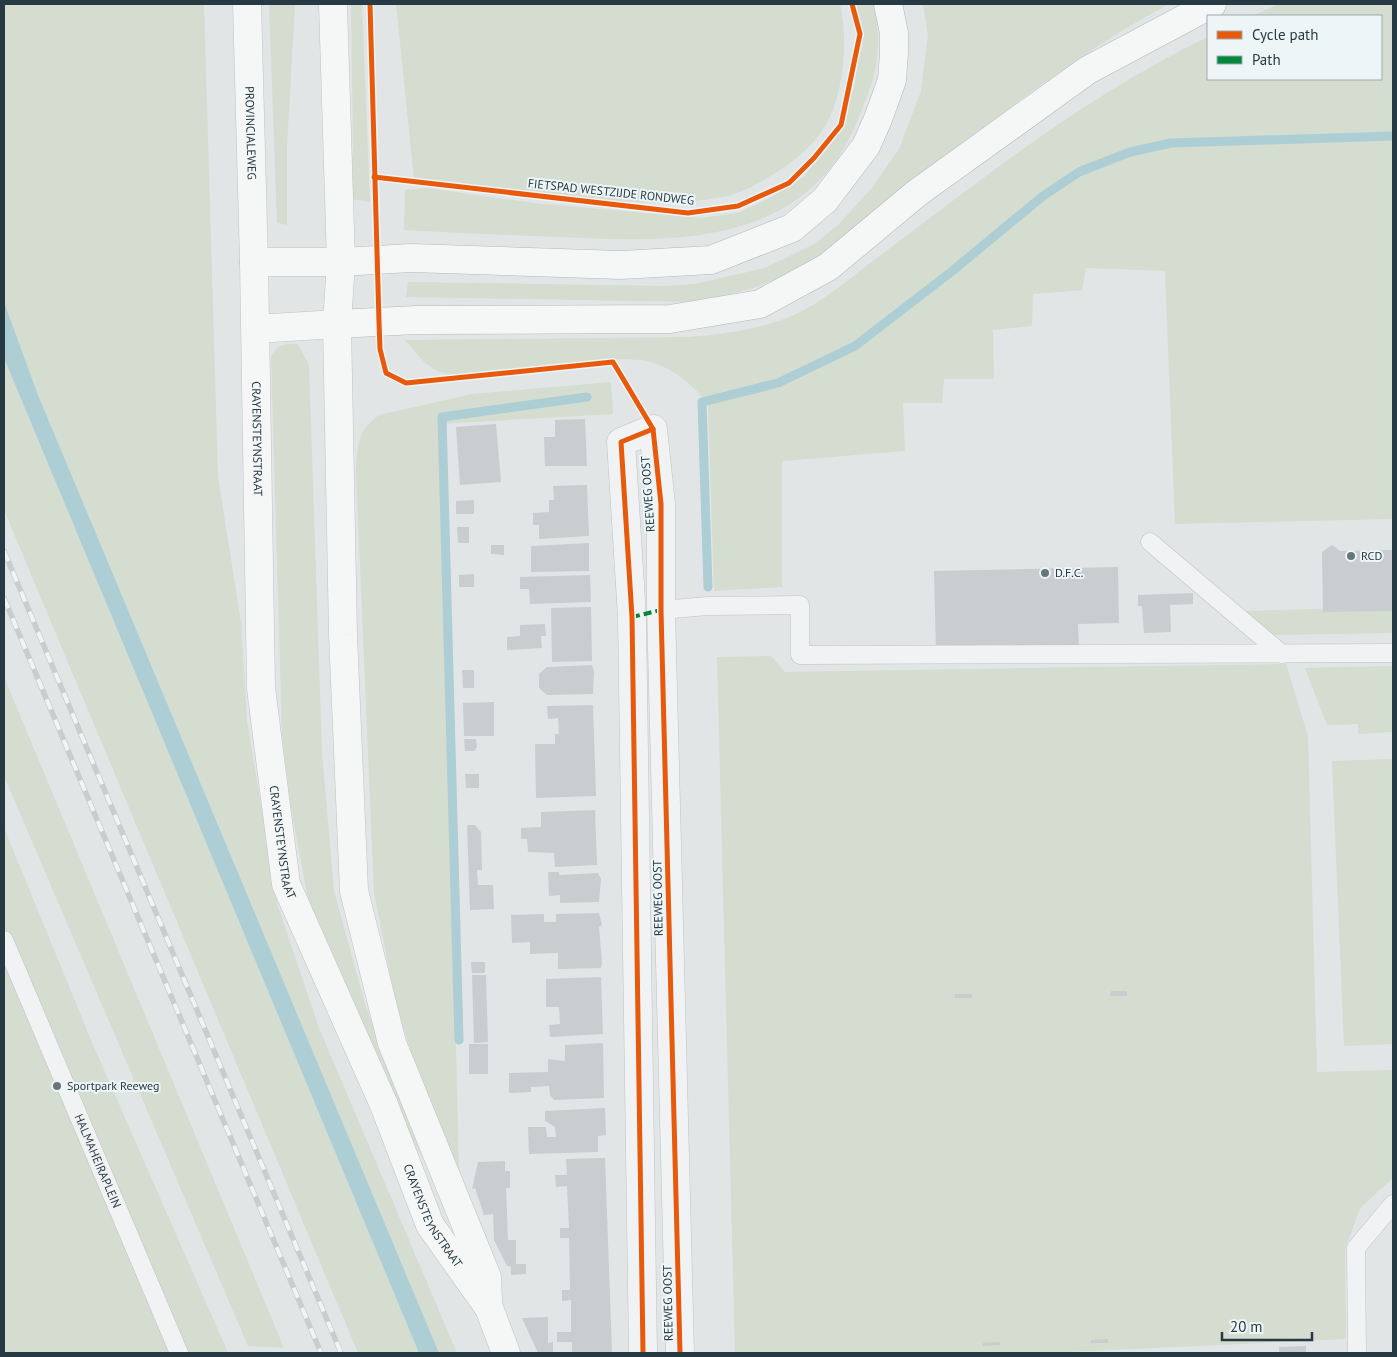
<svg xmlns="http://www.w3.org/2000/svg" width="1397" height="1357" font-family="'PT Sans',sans-serif">
<style>
.green{fill:#d5dcd0}
.water{fill:#acced4}
.lines{fill:none;stroke-linecap:round;stroke-linejoin:round}
.stream{stroke:#acced4;stroke-width:9}
.building{fill:#c9cdcf}
.service-casing{stroke:#bfc3c4;stroke-width:19}
.minor-casing{stroke:#bfc3c4;stroke-width:29}
.secondary-casing{stroke:#bfc3c4;stroke-width:29}
.trunk-casing{stroke:#b3b9bb;stroke-width:29}
.service{stroke:#f0f2f3;stroke-width:18}
.minor{stroke:#f0f2f3;stroke-width:28}
.secondary{stroke:#f5f6f6;stroke-width:28}
.trunk{stroke:#f5f6f6;stroke-width:28}
.rail-casing{stroke:#c9cdce;stroke-width:5.5}
.rail{stroke:#eef5f7;stroke-width:4;stroke-dasharray:11;stroke-linecap:butt}
.quiet{stroke:#00873e;stroke-width:4;stroke-dasharray:8 4;stroke-linecap:butt}
.cycleway-casing{stroke:#eef5f7;stroke-width:8}
.cycleway{stroke:#e8590c;stroke-width:5}
.poi-dot{fill:#67767b;stroke:#eef5f7;stroke-width:2}
.labels{text-anchor:middle;stroke-width:4;stroke-linejoin:round;paint-order:stroke}
.street-label{font-size:12px;fill:#253a42;stroke:#eef5f7}
.poi-label{font-size:12px;fill:#253a42;stroke:#eef5f7;text-anchor:start}
</style>
<rect width="100%" height="100%" fill="#e1e5e6"/>
<!-- green -->
<g class="green">
<polygon points="4,4 204,4 218,477 241,622 247,721 278,906 319,1028 457,1353 439,1353 38,395 4,302"/>
<polygon points="269,4 295,4 287,146 287,225 277,223"/>
<polygon points="351,4 362,4 370,202 351,199 353,146"/>
<path d="M396,4H840C847,35 845,70 836,101C828,128 812,147 790,163C770,177 747,192 723,197C678,206 632,202 587,199C529,194 472,186 414,179Z"/>
<path d="M855,4H874C879,22 879,58 874,75C871,88 865,101 860,114C811,247 677,243 560,237C508,235 456,233 404,230L405,190L427,188L534,203L700,218L738,213L770,198L805,176L835,133L854,88L861,42Z"/>
<path d="M923,4H1169C1088,47 1014,104 942,160C888,202 837,252 774,280C749,291 723,296 697,302L406,297L408,282L664,286L695,284L765,268L816,243L839,224L871,189L899,149L921,91L928,35Z"/>
<path d="M1279,4H1393V519L1175,524L1165,271L1086,268L1082,290L1033,294L1032,326L993,330L994,379H944L942,403H903L905,451L782,461V587L714,591L708,403C693,386 676,370 654,363C620,352 543,369 506,374C485,376 459,380 438,371C424,365 415,351 405,340L690,337C726,334 761,329 794,315C821,303 845,282 869,264C909,234 949,203 990,173C1059,122 1131,74 1208,37V79H1381V16H1252Z"/>
<polygon points="287,344 298,344 309,365 322,753 334,891 365,1004 423,1159 395,1107 328,956 307,894 291,808 282,734 271,356 278,347"/>
<polygon points="4,358 419,1353 358,1353 4,510"/>
<path d="M611,382L613,414L438,424L443,498L459,1174L431,1113L397,1008L374,893L356,471C358,445 357,431 379,415L472,394Z"/>
<polygon points="1393,607 1393,633 1269,635 1242,611"/>
<polygon points="771,656 785,672 1286,664 1308,736 1317,1072 1393,1070 1393,1178 1360,1208 1345,1250 1346,1339 1048,1353 735,1353 717,657"/>
<polygon points="1393,666 1393,732 1358,734 1358,724 1327,725 1305,668"/>
<polygon points="4,677 284,1348 248,1346 4,776"/>
<polygon points="1393,759 1393,1044 1344,1046 1332,761"/>
<polygon points="4,828 94,1047 228,1353 4,1353"/>
</g>
<!-- water -->
<polygon class="water" points="4,302 38,395 439,1353 419,1353 4,358"/>
<g class="lines">
<!-- stream -->
<g class="stream">
<polyline points="708,587 702,402 778,383 855,346 951,272 1043,196 1079,172 1130,152 1171,143 1393,136"/>
<polyline points="459,1040 442,417 587,397"/>
</g>
</g>
<!-- building -->
<g class="building">
<polygon points="585,419 587,466 545,466 544,437 555,437 555,420"/>
<polygon points="496,424 501,482 460,485 456,427"/>
<polygon points="587,485 589,536 539,539 539,525 533,525 533,513 549,512 549,500 554,500 553,486"/>
<polygon points="474,500 474,514 456,514 456,501"/>
<polygon points="457,527 469,527 469,543 458,543"/>
<polygon points="589,543 589,571 531,572 531,546"/>
<polygon points="491,545 504,545 504,555 491,554"/>
<polygon points="1332,545 1340,551 1393,550 1393,611 1323,612 1322,552"/>
<polygon points="1118,567 1119,623 1078,624 1079,650 936,653 934,571"/>
<polygon points="474,574 474,587 459,587 459,575"/>
<polygon points="590,575 591,602 530,604 529,589 520,589 520,577"/>
<polygon points="1193,593 1193,604 1170,605 1171,632 1144,633 1142,606 1138,606 1138,595"/>
<polygon points="591,607 592,661 552,662 551,608"/>
<polygon points="545,624 546,636 541,636 542,648 507,650 507,637 520,636 520,625"/>
<polygon points="592,665 594,671 593,694 547,695 539,688 539,674 547,667"/>
<polygon points="462,670 474,670 474,688 463,688"/>
<polygon points="494,702 494,736 464,736 463,703"/>
<polygon points="593,705 596,796 536,798 535,744 555,744 555,734 559,734 558,718 548,719 547,706"/>
<polygon points="464,739 476,739 477,747 474,751 465,751"/>
<polygon points="465,774 479,774 479,788 466,788"/>
<polygon points="595,810 597,865 555,867 554,853 528,852 527,839 521,839 521,828 541,827 541,812"/>
<polygon points="467,825 475,825 481,832 482,870 477,870 478,885 493,885 494,909 470,910"/>
<polygon points="548,872 559,872 559,875 598,873 601,879 599,902 560,903 560,895 549,896"/>
<polygon points="599,913 602,925 599,927 602,963 601,968 558,969 558,953 530,954 530,942 512,943 511,915 544,914 544,922 556,922 556,914"/>
<polygon points="471,962 485,962 485,973 472,973"/>
<polygon points="472,975 486,975 488,1042 474,1043"/>
<polygon points="601,977 603,1034 550,1037 549,1025 560,1024 559,1007 546,1007 546,979"/>
<polygon points="1111,991 1127,991 1127,996 1110,996"/>
<rect x="955" y="994" width="17" height="4"/>
<polygon points="603,1043 604,1098 554,1100 550,1095 549,1086 531,1087 531,1092 509,1093 509,1073 548,1072 548,1059 565,1061 565,1045"/>
<rect x="469" y="1044" width="19" height="30"/>
<polygon points="605,1108 606,1135 598,1136 598,1152 529,1154 528,1127 546,1127 547,1137 556,1137 555,1127 545,1121 545,1111"/>
<polygon points="605,1158 612,1351 610,1353 572,1353 572,1342 557,1342 557,1332 571,1332 571,1300 562,1301 562,1290 570,1290 569,1238 560,1238 560,1228 569,1228 567,1186 556,1187 555,1175 567,1175 566,1159"/>
<polygon points="505,1161 505,1171 510,1171 510,1188 506,1188 508,1240 516,1240 516,1264 526,1264 526,1274 511,1275 511,1266 507,1266 494,1240 493,1214 484,1215 475,1188 472,1189 478,1162"/>
<polygon points="548,1317 548,1343 553,1342 553,1353 538,1353 522,1318"/>
<polygon points="1108,1339 1108,1343 1091,1343 1091,1340"/>
<polygon points="1000,1342 1000,1345 983,1346 983,1343"/>
<polygon points="1306,1346 1306,1353 1279,1353 1279,1347"/>
</g>
<g class="lines">
<defs>
<g id="service">
<polyline points="1150,542 1282,654"/>
<polyline points="661,610 708,606 800,605 800,655 1393,653"/>
<path id="s1" d="M4,940L179,1353"/>
<polyline points="1357,1353 1356,1248 1393,1204"/>
</g>
<polyline id="minor" points="643,1353 632,617 621,442 653,429 661,504 661,610 680,1353"/>
<g id="secondary">
<path id="s2" d="M247,4L254,262L261,688L286,884L384,1105L430,1225L489,1308L506,1353"/>
<polyline points="333,4 341,262 337,324 343,635 354,891 392,1043 487,1277 488,1301"/>
<polyline points="254,262 341,262"/>
<polyline points="256,329 337,324"/>
</g>
<g id="trunk">
<polyline points="341,262 411,258 621,265 711,260 792,228 825,200 866,146 878,119 892,80 894,53 894,33 888,4"/>
<polyline points="337,324 416,320 670,319 760,304 828,267 917,193 1088,70 1212,4"/>
</g>
</defs>
<!-- service casing -->
<use href="#service" class="service-casing"/>
<!-- minor casing -->
<use href="#minor" class="minor-casing"/>
<!-- secondary casing -->
<use href="#secondary" class="secondary-casing"/>
<!-- trunk casing -->
<use href="#trunk" class="trunk-casing"/>
<!-- service -->
<use href="#service" class="service"/>
<!-- minor -->
<use href="#minor" class="minor"/>
<!-- secondary -->
<use href="#secondary" class="secondary"/>
<!-- trunk -->
<use href="#trunk" class="trunk"/>
<defs>
<g id="rail">
<polyline points="4,551 341,1353"/>
<polyline points="4,598 321,1353"/>
</g>
</defs>
<!-- rail casing -->
<use href="#rail" class="rail-casing"/>
<!-- rail -->
<use href="#rail" class="rail"/>
<!-- quiet -->
<polyline class="quiet" points="632,617 661,610"/>
<defs>
<g id="cycleway">
<polyline points="370,4 379,322 380,349 386,373 406,383 613,362 653,429 661,504 661,610 680,1353"/>
<polyline points="374,177 688,213 738,206 789,183 814,158 841,125 860,34 852,4"/>
<polyline points="643,1353 632,617 621,442 653,429"/>
</g>
</defs>
<!-- cycleway casing -->
<use href="#cycleway" class="cycleway-casing"/>
<!-- cycleway -->
<use href="#cycleway" class="cycleway"/>
</g>
<!-- markers -->
<g class="poi-dot">
<circle cx="1351" cy="556" r="5"/>
<circle cx="1045" cy="573" r="5"/>
<circle cx="57" cy="1086" r="5"/>
</g>
<g class="labels">
<!-- street labels -->
<g class="street-label">
<text dy="4" stroke="none"><textPath href="#s2" startOffset="129">PROVINCIALEWEG</textPath></text>
<text transform="translate(611 192) rotate(6)" y="4">FIETSPAD WESTZIJDE RONDWEG</text>
<text dy="4" stroke="none"><textPath href="#s2" startOffset="435">CRAYENSTEYNSTRAAT</textPath></text>
<text transform="translate(648 494) rotate(-94)" y="4">REEWEG OOST</text>
<text dy="4" stroke="none"><textPath href="#s2" startOffset="840">CRAYENSTEYNSTRAAT</textPath></text>
<text transform="translate(658 898) rotate(-91)" y="4">REEWEG OOST</text>
<text dy="4" stroke="none"><textPath href="#s1" startOffset="240">HALMAHEIRAPLEIN</textPath></text>
<text dy="4" stroke="none"><textPath href="#s2" startOffset="1245">CRAYENSTEYNSTRAAT</textPath></text>
<text transform="translate(668 1303) rotate(-91)" y="4">REEWEG OOST</text>
</g>
<!-- poi labels -->
<g class="poi-label">
<text x="1361" y="560">RCD</text>
<text x="1055" y="577">D.F.C.</text>
<text x="67" y="1090">Sportpark Reeweg</text>
</g>
</g>
<!-- border -->
<rect width="1397" height="1357" fill="none" stroke="#253a42" stroke-width="10"/>
<!-- legend -->
<rect x="1207" y="15" width="175" height="65" fill="#eef5f7" stroke="#9eaaaf"/>
<rect x="1217" y="31" width="25" height="8" fill="#e8590c" stroke="#9eaaaf"/>
<text x="1252" y="40" font-size="15" fill="#253a42">Cycle path</text>
<rect x="1217" y="56" width="25" height="8" fill="#00873e" stroke="#9eaaaf"/>
<text x="1252" y="65" font-size="15" fill="#253a42">Path</text>
<!-- scale -->
<path d="M1222 1332v8h90v-8" fill="none" stroke="#253a42" stroke-width="2.5"/>
<text x="1230" y="1332" font-size="15" fill="#253a42" stroke="#eef5f7" stroke-width="4" paint-order="stroke">20 m</text>
</svg>
